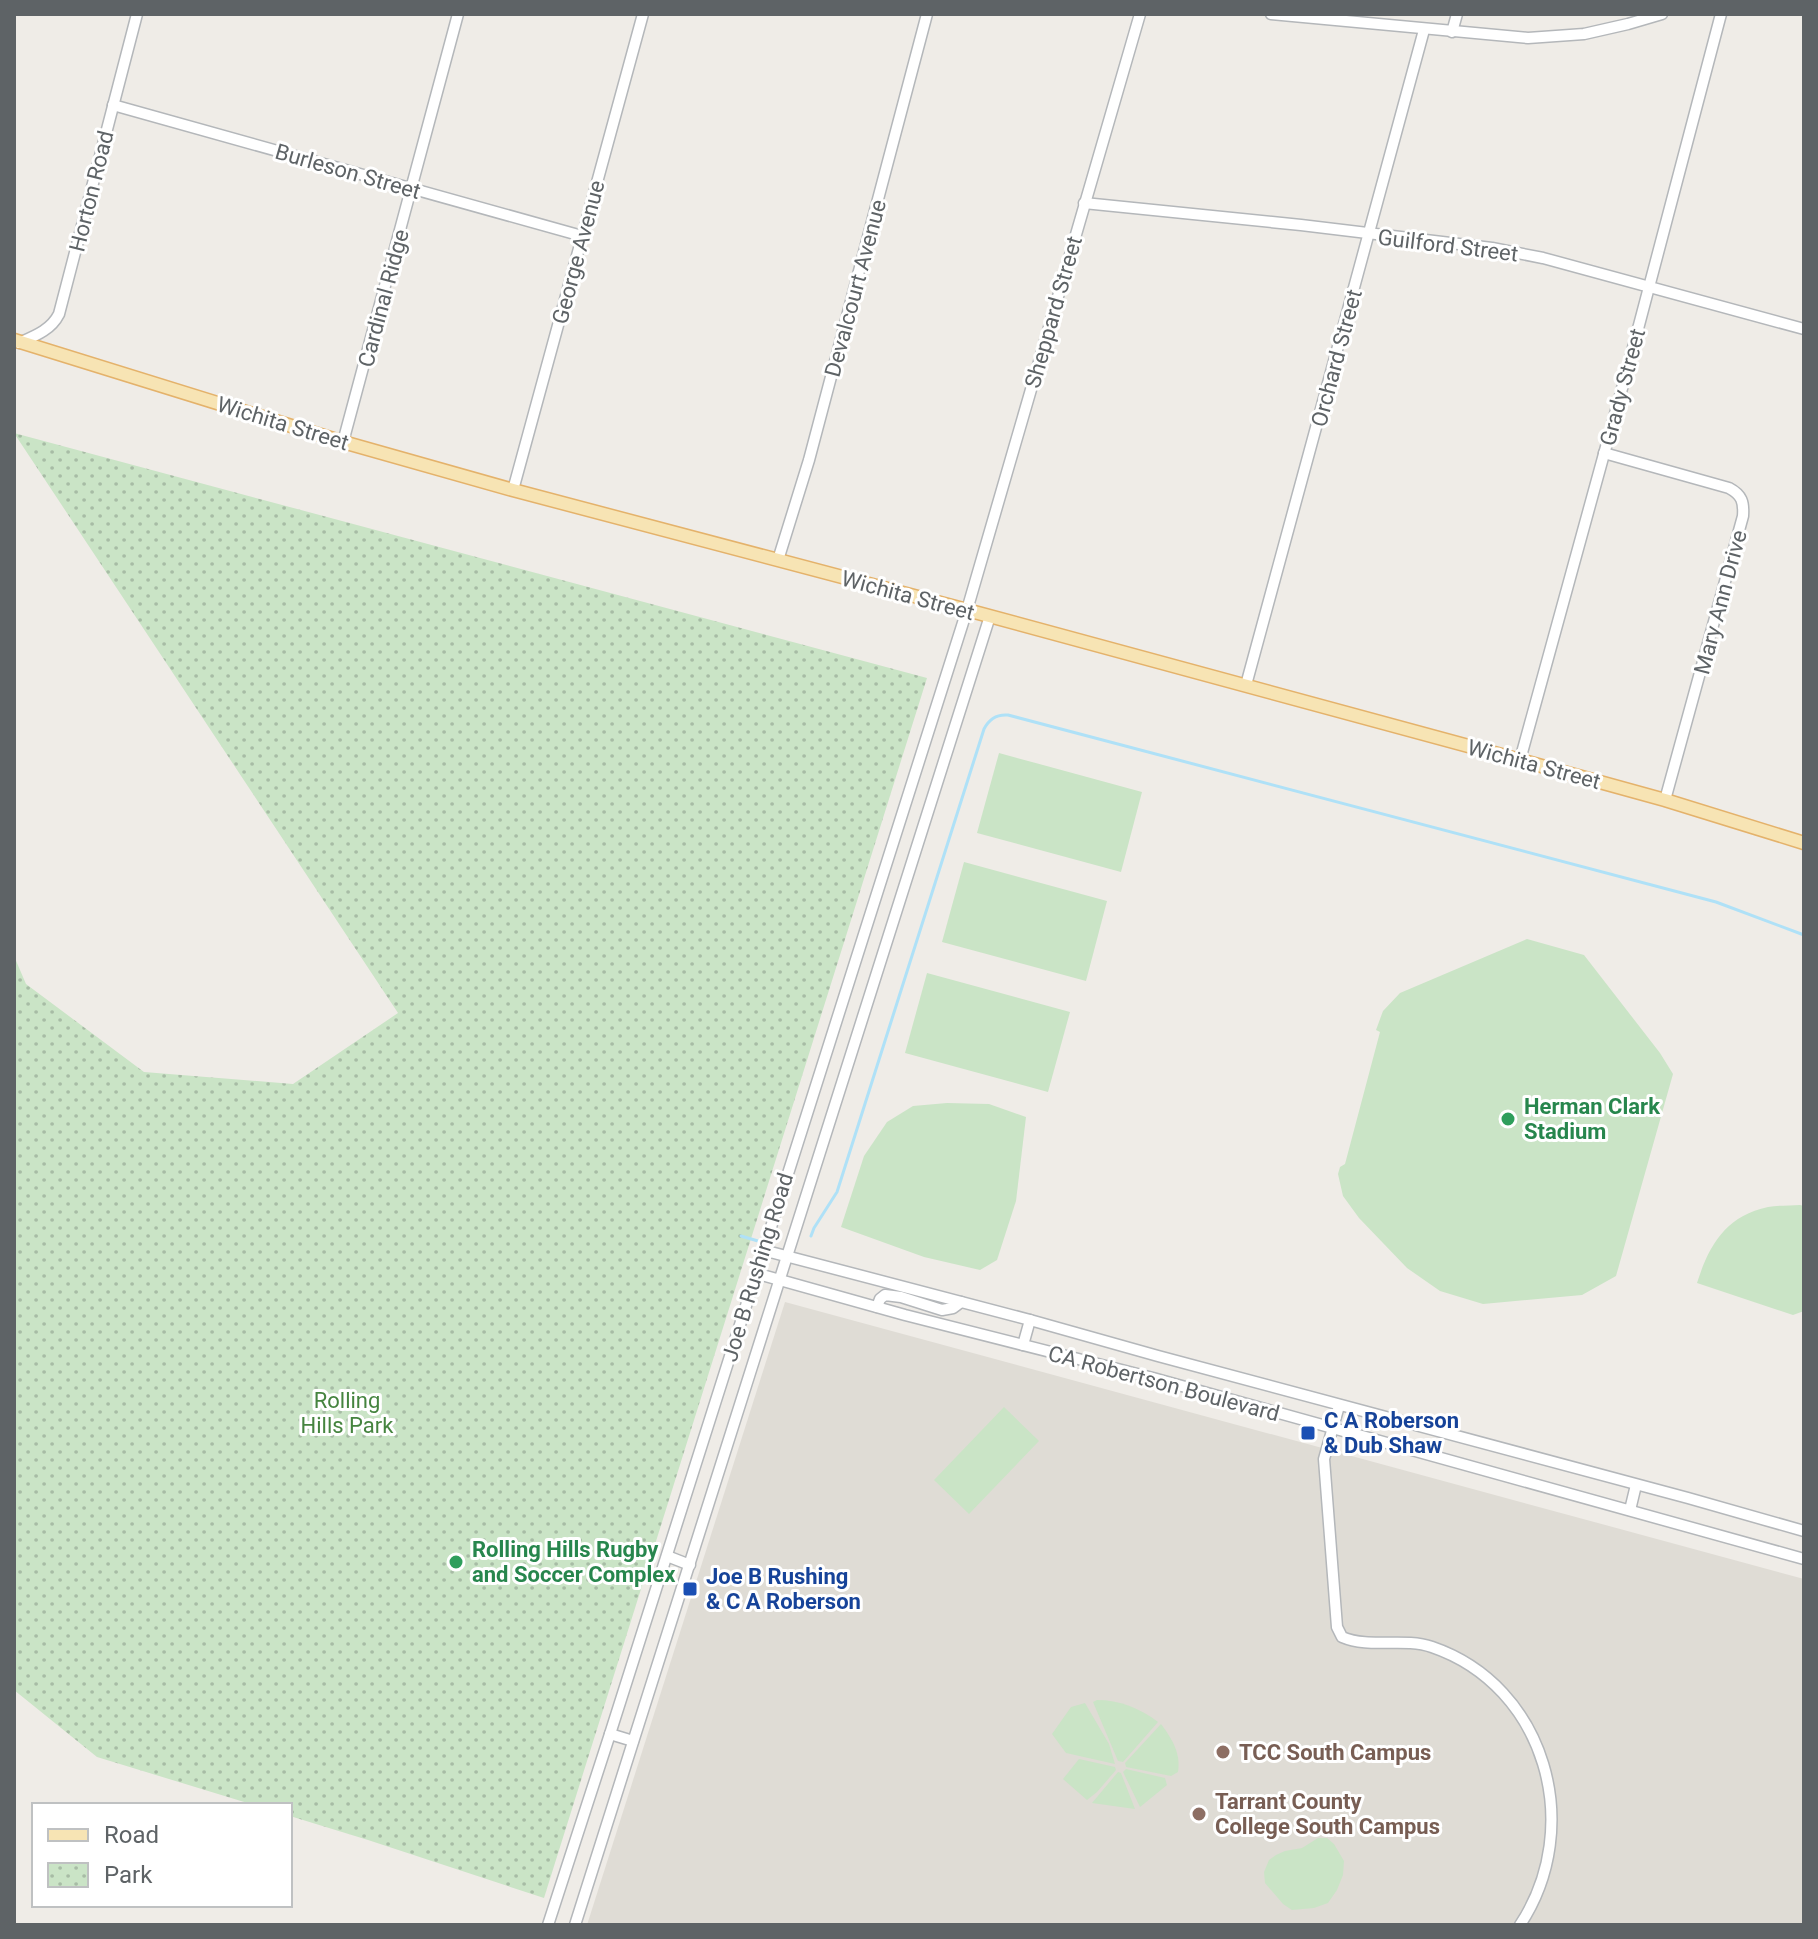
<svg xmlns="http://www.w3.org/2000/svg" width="1818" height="1939" font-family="Roboto,sans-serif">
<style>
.education{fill:#dfdcd5}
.grass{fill:#cae4c6}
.park{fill:url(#park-dots)}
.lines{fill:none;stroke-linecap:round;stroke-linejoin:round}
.stream{stroke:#afe1f7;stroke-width:3}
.minor-casing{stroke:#b4b7ba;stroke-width:13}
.major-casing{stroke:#e4b26b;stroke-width:15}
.minor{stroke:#fff;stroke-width:10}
.major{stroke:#f7e4b4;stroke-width:12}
.leisure-dot{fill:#2e9e5b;stroke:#fff;stroke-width:3}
.transit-dot{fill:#1a4fb4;stroke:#fff;stroke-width:3}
.education-dot{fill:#8d6e63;stroke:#fff;stroke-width:3}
.labels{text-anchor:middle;stroke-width:6;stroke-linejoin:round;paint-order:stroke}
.street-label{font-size:22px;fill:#5e6366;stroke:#fff}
.leisure-label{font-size:22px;font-weight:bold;fill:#27864d;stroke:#fff;text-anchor:start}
.park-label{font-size:22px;fill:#45843f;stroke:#fff}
.transit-label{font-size:22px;font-weight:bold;fill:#164399;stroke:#fff;text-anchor:start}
.education-label{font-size:22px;font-weight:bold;fill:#785e54;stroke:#fff;text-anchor:start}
</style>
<defs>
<pattern id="park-dots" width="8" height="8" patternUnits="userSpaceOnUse" patternTransform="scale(2)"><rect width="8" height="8" fill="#cae4c6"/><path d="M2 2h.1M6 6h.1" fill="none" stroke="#a7bca5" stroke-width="1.8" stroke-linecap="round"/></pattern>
</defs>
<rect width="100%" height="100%" fill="#efece7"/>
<!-- education -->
<polygon class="education" points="785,1302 1804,1579 1804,1925 587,1925"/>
<!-- grass -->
<g class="grass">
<polygon points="999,753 1142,792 1121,872 977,833"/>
<polygon points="964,862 1107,901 1086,981 942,942"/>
<polygon points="1527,939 1584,955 1660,1053 1673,1074 1616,1276 1582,1295 1483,1304 1440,1291 1407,1268 1359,1218 1343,1196 1338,1174 1340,1167 1345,1164 1380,1032 1376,1030 1383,1011 1400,993"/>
<polygon points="927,973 1070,1012 1048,1092 905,1053"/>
<polygon points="947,1103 989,1104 1026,1117 1016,1201 997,1260 980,1270 924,1257 841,1227 864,1156 887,1122 913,1106"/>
<path d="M1800,1205L1804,1206V1311L1793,1315L1697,1283C1709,1245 1726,1216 1768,1207C1778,1205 1790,1206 1800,1205Z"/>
<polygon points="1004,1407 1039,1441 969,1514 934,1480"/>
<path d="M1097,1700C1119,1700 1140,1708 1158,1722L1123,1762L1118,1761L1093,1702Z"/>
<polygon points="1085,1703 1109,1744 1115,1764 1066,1753 1052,1734 1071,1707"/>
<path d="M1161,1724C1172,1739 1181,1753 1178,1772L1171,1776L1126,1767L1125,1763Z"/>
<polygon points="1079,1759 1115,1767 1116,1770 1097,1792 1087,1800 1063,1779"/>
<polygon points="1126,1769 1165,1778 1167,1785 1140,1807 1123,1772"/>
<polygon points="1118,1772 1121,1773 1135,1809 1092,1803"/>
<polygon points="1318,1838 1327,1838 1334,1844 1344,1861 1343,1875 1337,1890 1328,1903 1314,1908 1292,1910 1283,1904 1265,1883 1264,1872 1269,1860 1276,1855 1285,1851 1302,1848"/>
</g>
<!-- park -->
<polygon class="park" points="14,433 927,678 544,1898 368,1840 290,1816 290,1805 254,1805 97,1757 14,1690 14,956 26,984 144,1072 293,1084 398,1013"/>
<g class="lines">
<!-- stream -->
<g class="stream">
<polyline points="741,1236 758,1241"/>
<path d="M811,1236L814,1228L837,1192L984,729C989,719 996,714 1008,715L1716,902L1804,935"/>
</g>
<defs>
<g id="minor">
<polyline points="1271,14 1528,38 1584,34 1628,24 1662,14"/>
<polyline points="1452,32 1457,14"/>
<polyline points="113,105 582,236"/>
<polyline points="1084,203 1301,225 1492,248 1543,258 1804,329"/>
<path d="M19,343C35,336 51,330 59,314L137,14"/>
<polyline points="343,442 458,14"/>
<path d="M1604,453L1729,488C1742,495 1744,502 1743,516L1665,800"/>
<polyline points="513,490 643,14"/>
<polyline points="778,560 809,460 927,14"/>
<polyline points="1246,685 1424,30"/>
<polyline points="1520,760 1629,363 1721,14"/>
<polyline points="763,1250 1030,1320 1158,1356 1688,1498 1804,1531"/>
<polyline points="755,1273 905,1315 1153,1378 1804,1559"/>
<polyline points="877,1307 880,1299 885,1295 901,1297 942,1310 953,1308 961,1302"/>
<polyline points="1023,1345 1030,1320"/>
<path d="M1339,1406L1324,1459L1337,1627L1342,1637C1370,1649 1403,1637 1432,1647C1546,1686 1585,1827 1520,1925"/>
<polyline points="1630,1510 1636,1485"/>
<polyline points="667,1556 690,1565"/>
<polyline points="610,1734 633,1741"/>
<polyline points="548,1925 610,1734 967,610 1140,14"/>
<polyline points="575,1925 990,616"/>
</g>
<polyline id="major" points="14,340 343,442 513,490 967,610 1520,760 1665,800 1804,843"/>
</defs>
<!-- minor casing -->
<use href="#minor" class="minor-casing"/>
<!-- major casing -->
<use href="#major" class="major-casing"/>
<!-- minor -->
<use href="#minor" class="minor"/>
<!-- major -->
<use href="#major" class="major"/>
</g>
<!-- markers -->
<g class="leisure-dot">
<circle cx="1508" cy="1119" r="8"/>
<circle cx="456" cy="1562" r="8"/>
</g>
<g class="transit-dot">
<rect x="1300" y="1425" width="16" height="16" rx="4"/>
<rect x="682" y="1581" width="16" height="16" rx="4"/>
</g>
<g class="education-dot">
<circle cx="1223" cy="1752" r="8"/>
<circle cx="1199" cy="1814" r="8"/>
</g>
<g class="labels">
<!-- street labels -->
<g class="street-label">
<text transform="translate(348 171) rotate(16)" y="8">Burleson Street</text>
<text transform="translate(91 191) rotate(-76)" y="8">Horton Road</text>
<text transform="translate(1448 245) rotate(7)" y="8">Guilford Street</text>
<text transform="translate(578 252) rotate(-75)" y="8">George Avenue</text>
<text transform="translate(855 288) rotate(-75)" y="8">Devalcourt Avenue</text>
<text transform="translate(383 298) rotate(-75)" y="8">Cardinal Ridge</text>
<text transform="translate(1053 312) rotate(-74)" y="8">Sheppard Street</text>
<text transform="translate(1336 358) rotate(-75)" y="8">Orchard Street</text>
<text transform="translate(1622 387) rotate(-75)" y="8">Grady Street</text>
<text transform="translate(283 423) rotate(17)" y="8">Wichita Street</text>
<text transform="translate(908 595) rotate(15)" y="8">Wichita Street</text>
<text transform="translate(1720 602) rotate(-75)" y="8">Mary Ann Drive</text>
<text transform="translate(1534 764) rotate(15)" y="8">Wichita Street</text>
<text transform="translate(757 1267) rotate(-73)" y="8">Joe B Rushing Road</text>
<text transform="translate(1164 1383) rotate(15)" y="8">CA Robertson Boulevard</text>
</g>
<!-- leisure labels -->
<g class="leisure-label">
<text x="1524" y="1114">Herman Clark<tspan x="1524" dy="25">Stadium</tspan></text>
<text x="472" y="1557">Rolling Hills Rugby<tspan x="472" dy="25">and Soccer Complex</tspan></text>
</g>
<!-- park labels -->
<g class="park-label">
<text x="347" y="1408">Rolling<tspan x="347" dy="25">Hills Park</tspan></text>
</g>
<!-- transit labels -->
<g class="transit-label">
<text x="1324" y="1428">C A Roberson<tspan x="1324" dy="25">&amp; Dub Shaw</tspan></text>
<text x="706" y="1584">Joe B Rushing<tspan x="706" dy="25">&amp; C A Roberson</tspan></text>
</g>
<!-- education labels -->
<g class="education-label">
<text x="1239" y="1760">TCC South Campus</text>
<text x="1215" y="1809">Tarrant County<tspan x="1215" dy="25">College South Campus</tspan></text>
</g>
</g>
<!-- border -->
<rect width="1818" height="1939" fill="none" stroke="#5e6366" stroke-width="32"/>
<!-- legend -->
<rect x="32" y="1803" width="260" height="104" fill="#ffffff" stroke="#bfc1c2" stroke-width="2"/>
<rect x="48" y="1829" width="40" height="12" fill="#f7e4b4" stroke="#bfc1c2" stroke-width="2"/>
<text x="104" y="1843" font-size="24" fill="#5e6366">Road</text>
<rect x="48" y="1863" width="40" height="24" fill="url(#park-dots)" stroke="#bfc1c2" stroke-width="2"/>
<text x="104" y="1883" font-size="24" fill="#5e6366">Park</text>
</svg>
